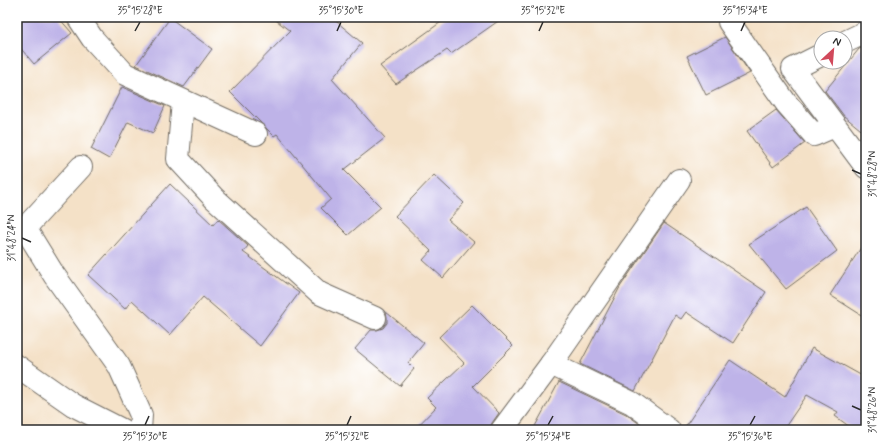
<svg xmlns="http://www.w3.org/2000/svg" width="883" height="447" font-family="Mynerve,sans-serif">
<style>
.building{fill:#beb3e8}
.lines{fill:none;stroke-linecap:round;stroke-linejoin:round}
.street-casing{stroke:#716b62;stroke-width:24}
.street{stroke:#fff;stroke-width:22}
.ticks{fill:none;stroke:#2b2b2b;stroke-width:1.5}
.neatline{fill:none;stroke:#2b2b2b;stroke-width:1.5}
.ticks-label{font-size:10px;text-anchor:middle;fill:#2b2b2b}
</style>
<rect width="100%" height="100%" fill="#fff"/>
<filter id="ink" filterUnits="userSpaceOnUse"><feTurbulence type="fractalNoise" baseFrequency=".025" numOctaves="2"/><feDisplacementMap in="SourceGraphic" scale="8" xChannelSelector="R" yChannelSelector="G"/><feConvolveMatrix kernelMatrix="1 2 1 2 8 2 1 2 1" color-interpolation-filters="sRGB"/></filter>
<filter id="wash" filterUnits="userSpaceOnUse"><feTurbulence type="fractalNoise" baseFrequency=".012" numOctaves="4" result="noise"/><feDisplacementMap in="SourceGraphic" scale="16" xChannelSelector="R" yChannelSelector="G"/><feGaussianBlur stdDeviation="0.9" result="paint"/><feColorMatrix in="noise" values="0 0 0 0 0 0 0 0 0 0 0 0 0 0 0 0 0 1.4 0 .05"/><feComposite in="paint" operator="in"/></filter>
<g filter="url(#wash)">
<rect width="100%" height="100%" fill="#f4e1c7"/>
<g id="blocks">
<!-- building -->
<g class="building">
<polygon points="17,17 58,17 72,33 34,64 17,44"/>
<polygon points="272,17 331,17 362,43 332,79 385,138 344,170 381,207 348,235 321,208 331,199 277,134 274,136 230,92 290,31"/>
<polygon points="448,17 504,17 451,54 447,50 396,84 380,66"/>
<polygon points="170,18 212,49 184,87 136,65"/>
<polygon points="725,37 750,73 706,95 687,56"/>
<polygon points="866,46 866,134 844,116 825,91 859,49"/>
<polygon points="122,87 165,106 153,133 128,122 109,159 91,149"/>
<polygon points="776,110 805,143 773,167 747,131"/>
<polygon points="434,175 464,203 448,220 474,242 443,278 423,260 431,251 395,216"/>
<polygon points="170,184 213,225 218,219 248,246 243,252 299,293 260,346 203,297 170,335 132,300 125,309 88,275"/>
<polygon points="806,207 837,251 786,289 749,244"/>
<polygon points="664,223 766,292 733,343 686,312 681,319 675,315 635,391 580,364 620,287"/>
<polygon points="866,240 866,318 830,295"/>
<polygon points="472,305 513,346 473,386 499,413 492,423 489,430 414,430 436,407 427,398 464,363 439,337"/>
<polygon points="386,312 424,343 408,363 414,369 400,386 355,349 371,330 377,330 383,328 387,323 387,317"/>
<polygon points="812,348 866,378 866,430 854,430 835,416 838,412 807,395 783,430 683,430 730,360 785,397"/>
<polygon points="559,382 626,414 648,430 533,430"/>
</g>
</g>
</g>
<g filter="url(#ink)">
<use href="#blocks" fill-opacity="0" stroke="#716b62" stroke-width="1"/>
<g class="lines">
<defs>
<g id="street">
<polyline points="78,17 92,38 125,74 256,134"/>
<polyline points="734,17 729,22 786,103 814,135 835,126"/>
<polyline points="845,42 866,32"/>
<polyline points="821,55 793,69 866,167"/>
<polyline points="183,101 178,159 214,198 319,293 375,318"/>
<polyline points="81,167 25,228 54,275 119,366 141,415 140,430"/>
<polyline points="551,364 632,403 669,430"/>
<polyline points="17,366 73,405 122,430"/>
<polyline points="502,430 551,364 679,180"/>
</g>
</defs>
<!-- street casing -->
<use href="#street" class="street-casing"/>
<!-- street -->
<use href="#street" class="street"/>
</g>
</g>
<!-- ticks -->
<path class="ticks" d="M135,31L140,22M337,31L341,22M539,31L543,22M741,31L745,22M852,170L861,174M22,238L31,242M852,406L861,410M145,425L149,416M347,425L351,416M548,425L553,416M750,425L755,416"/>
<!-- margin -->
<rect width="883" height="447" fill="none" stroke="#fff" stroke-width="44"/>
<!-- north arrow -->
<g transform="translate(833 50) rotate(26)"><circle r="19" fill="#ffffff" stroke="#aaaaaa"/>
<path d="M0-3L7 15L0 10L-7 15Z" fill="#d1495b"/>
<text y="-6" font-size="11" font-weight="bold" text-anchor="middle" fill="#2b2b2b">N</text>
</g>
<rect x="22" y="22" width="839" height="403" class="neatline"/>
<g class="ticks-label">
<text x="140" y="14">35°15'28"E</text>
<text x="341" y="14">35°15'30"E</text>
<text x="543" y="14">35°15'32"E</text>
<text x="745" y="14">35°15'34"E</text>
<text transform="translate(872 174) rotate(-90)" y="4">31°48'28"N</text>
<text transform="translate(11 238) rotate(-90)" y="4">31°48'24"N</text>
<text transform="translate(872 410) rotate(-90)" y="4">31°48'26"N</text>
<text x="145" y="440">35°15'30"E</text>
<text x="347" y="440">35°15'32"E</text>
<text x="548" y="440">35°15'34"E</text>
<text x="750" y="440">35°15'36"E</text>
</g>
</svg>
